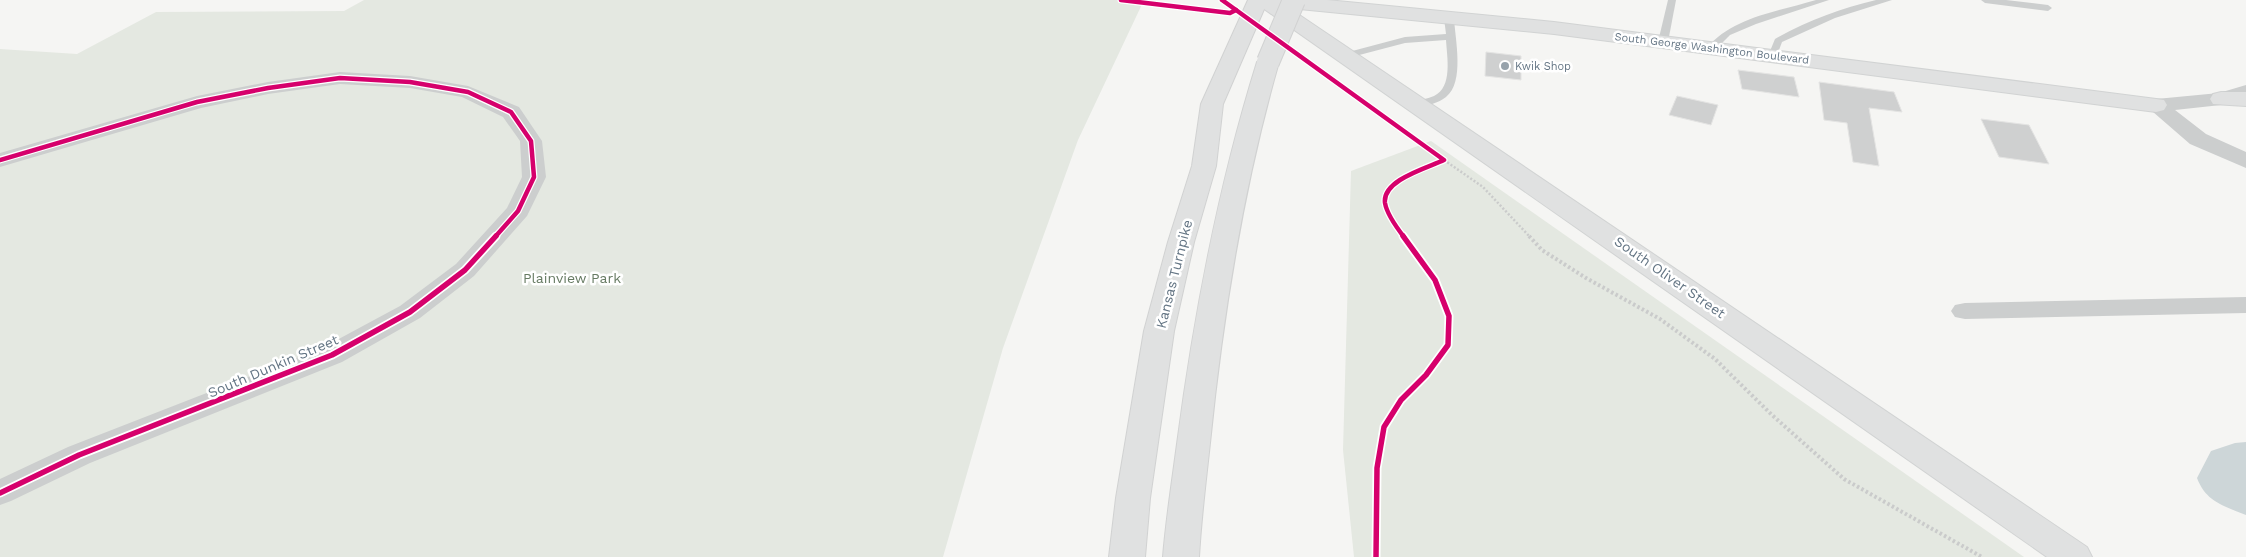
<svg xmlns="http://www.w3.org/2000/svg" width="2246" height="557" font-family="'Work Sans',sans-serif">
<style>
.green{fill:#e4e8e1}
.water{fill:#cdd6d8}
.building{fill:#cfd0d0;stroke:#e4e4e3}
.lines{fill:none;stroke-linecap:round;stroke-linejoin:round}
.secondary-casing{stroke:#d1d3d3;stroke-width:2}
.highway-casing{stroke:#d1d2d2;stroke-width:2}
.path-far1{stroke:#cacbcb;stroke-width:2.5;stroke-dasharray:2 2;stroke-linecap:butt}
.path{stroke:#cacbcb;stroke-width:4;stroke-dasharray:2.5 2.5;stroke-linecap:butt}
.lane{fill:#cccece;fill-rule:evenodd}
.street{fill:#cccece;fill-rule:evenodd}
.secondary{fill:#e0e1e1;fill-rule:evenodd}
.highway{fill:#e0e1e1;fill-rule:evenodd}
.highway-bridge-casing{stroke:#d1d2d2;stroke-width:24;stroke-linecap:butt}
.highway-bridge{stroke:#e0e1e1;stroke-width:22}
.cycleway-far1-casing{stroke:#fff;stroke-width:7}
.cycleway-casing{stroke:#fff;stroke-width:9}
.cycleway-far1{stroke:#d6006c;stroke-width:4.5}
.cycleway{stroke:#d6006c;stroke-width:5.5}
.poi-dot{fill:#97a2ab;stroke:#fff;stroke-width:2}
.labels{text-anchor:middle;stroke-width:5;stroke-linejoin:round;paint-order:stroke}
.far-street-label{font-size:11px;fill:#647584;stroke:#fff}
.far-poi-label{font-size:11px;fill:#647584;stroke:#fff;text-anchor:start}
.street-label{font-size:14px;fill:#647584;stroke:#fff}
.park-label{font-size:14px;fill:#677b63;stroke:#fff}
</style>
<rect width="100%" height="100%" fill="#f5f5f3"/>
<!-- green -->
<g class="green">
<polygon points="364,0 1144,0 1078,140 1003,348 943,557 0,557 0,49 77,54 156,12 344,11"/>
<polygon points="1431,141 2024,557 1354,557 1343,450 1351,171"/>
</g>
<!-- water -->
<path class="water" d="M2246,442V515C2224,506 2206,502 2197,478L2211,451L2235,443Z"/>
<!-- building -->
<g class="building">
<polygon points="1486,52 1521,56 1521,80 1485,76"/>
<polygon points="1738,70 1794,77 1799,97 1742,89"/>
<polygon points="1819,82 1894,92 1902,112 1869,108 1879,166 1853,162 1847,123 1824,120"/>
<polygon points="1677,96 1718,105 1711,125 1669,115"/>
<polygon points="1981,119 2029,125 2049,164 1999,157"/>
</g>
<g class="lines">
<defs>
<g id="secondary">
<polygon points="1254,0 1327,0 1554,22 2164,100 2167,105 2164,110 2156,112 1554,34 1289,8 2087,547 2092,557 2047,557 1257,4"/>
<polygon points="2221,92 2246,92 2246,106 2213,104 2210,99 2213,94"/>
</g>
<g id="highway">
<polygon points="1248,0 1268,0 1223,104 1216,166 1194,242 1174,331 1150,498 1145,557 1109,557 1116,498 1144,331 1168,242 1192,166 1201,104"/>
<path d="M1268,56L1275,58L1279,62C1243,187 1223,314 1210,443C1206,481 1201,519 1199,557H1163C1166,519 1172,482 1177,444C1194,314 1218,187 1257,62L1261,58Z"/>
</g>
</defs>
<!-- secondary casing -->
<use href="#secondary" class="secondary-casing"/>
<!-- highway casing -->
<use href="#highway" class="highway-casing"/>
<!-- path-far1 -->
<polyline class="path-far1" points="1444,160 1483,187 1530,237"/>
<!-- path -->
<polyline class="path" points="1529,236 1542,250 1586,278 1660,319 1715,359 1772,415 1844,479 1982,557"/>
<!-- lane -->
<g class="lane">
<polygon points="1668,0 1676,0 1668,42 1663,45 1658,42"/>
<path d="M1816,0H1829L1756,24L1730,35L1715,50L1712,51L1707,48C1732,17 1780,11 1816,0Z"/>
<path d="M1876,0H1892L1835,18L1782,42L1776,58H1770L1768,56L1775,39C1807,21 1841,8 1876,0Z"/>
<polygon points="1981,0 2006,0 2048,5 2052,8 2048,11 1985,3"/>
<path d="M1449,15L1454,18C1455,39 1465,82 1446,97C1439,103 1426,106 1417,108L1412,105C1418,100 1427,99 1434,96C1453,87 1447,57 1446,40L1405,43L1344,59L1339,56L1341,54L1405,37L1446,34L1444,18Z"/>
</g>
<!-- street -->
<g class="street">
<polygon points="340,72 410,76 468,86 519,107 542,141 546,177 527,216 474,276 420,318 342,362 90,463 11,501 0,505 0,479 68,447 322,348 400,306 456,264 507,208 522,177 520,141 503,117 462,97 410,88 340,84 268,94 201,108 0,167 0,153 197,96 268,82"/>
<polygon points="2246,85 2246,98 2221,105 2175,110 2206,134 2246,152 2246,168 2190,144 2145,105 2148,100 2156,99 2219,93"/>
<polygon points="2246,297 2246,313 1965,319 1955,317 1951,311 1955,305 1965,303"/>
</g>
<!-- secondary -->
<use href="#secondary" class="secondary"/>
<!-- highway -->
<use href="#highway" class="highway"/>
<defs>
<polyline id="highway-bridge" points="1268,62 1294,0"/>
</defs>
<!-- highway-bridge casing -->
<use href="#highway-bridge" class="highway-bridge-casing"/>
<!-- highway-bridge -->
<use href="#highway-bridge" class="highway-bridge"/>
<defs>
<g id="cycleway-far1">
<polyline points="1121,0 1230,13 1236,10 1222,0"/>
<path d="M1236,10L1444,160C1427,168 1382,180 1385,203C1387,215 1397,228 1404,237"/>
<polyline points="0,160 197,102 268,88 340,78 410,82 468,92 511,112 531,141 534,177 518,211 495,237"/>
</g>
<g id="cycleway">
<polyline points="0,493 79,455 332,355 410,312 465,270 496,236"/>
<polyline points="1376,557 1377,468 1384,427 1401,400 1426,375 1448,345 1449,316 1435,280 1403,236"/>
</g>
</defs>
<!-- cycleway-far1 casing -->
<use href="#cycleway-far1" class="cycleway-far1-casing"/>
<!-- cycleway casing -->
<use href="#cycleway" class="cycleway-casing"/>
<!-- cycleway-far1 -->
<use href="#cycleway-far1" class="cycleway-far1"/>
<!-- cycleway -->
<use href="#cycleway" class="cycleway"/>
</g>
<!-- markers -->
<circle class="poi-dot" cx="1505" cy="66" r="5"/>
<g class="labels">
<!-- far-street labels -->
<g class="far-street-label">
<text transform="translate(1712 48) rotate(7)" y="4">South George Washington Boulevard</text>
</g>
<!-- far-poi labels -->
<g class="far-poi-label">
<text x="1515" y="70">Kwik Shop</text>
</g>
<!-- street labels -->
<g class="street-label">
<text transform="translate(1174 274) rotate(-76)" y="5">Kansas Turnpike</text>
<text transform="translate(1670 277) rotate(35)" y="5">South Oliver Street</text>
<text transform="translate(273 366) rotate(-23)" y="5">South Dunkin Street</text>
</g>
<!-- park labels -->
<g class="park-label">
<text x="572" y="283">Plainview Park</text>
</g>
</g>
</svg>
